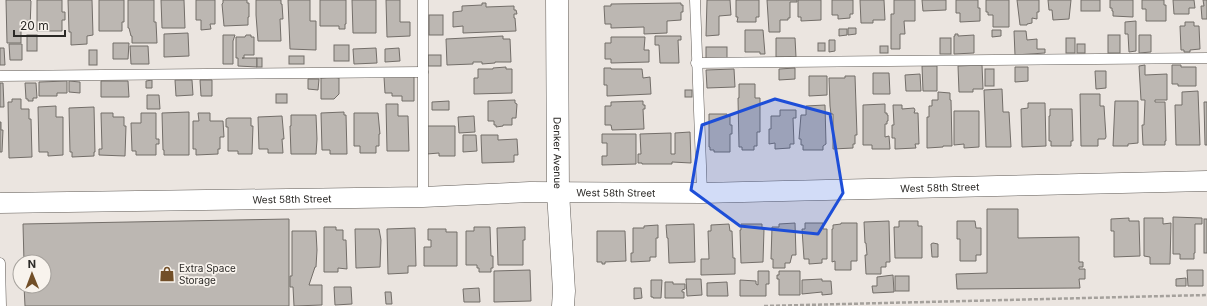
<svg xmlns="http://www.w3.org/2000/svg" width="1207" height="306" font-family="Inter,sans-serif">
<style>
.building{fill:#bcb7b2;stroke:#736e69}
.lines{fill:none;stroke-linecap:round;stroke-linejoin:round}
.service-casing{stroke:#615c57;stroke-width:11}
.minor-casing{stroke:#615c57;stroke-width:21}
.tertiary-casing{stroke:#615c57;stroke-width:23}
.path{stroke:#a5a19c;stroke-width:2.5;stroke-dasharray:4 2;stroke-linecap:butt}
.service{stroke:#fff;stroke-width:10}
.minor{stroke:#fff;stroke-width:20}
.tertiary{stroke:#fff;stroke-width:22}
.marked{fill:#1d4ed8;fill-opacity:0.2;stroke:#1d4ed8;stroke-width:3;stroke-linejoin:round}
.labels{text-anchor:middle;stroke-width:3.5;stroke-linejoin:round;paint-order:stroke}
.street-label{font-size:10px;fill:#2b2926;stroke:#f8f3ed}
.poi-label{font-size:10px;fill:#2b2926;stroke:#f8f3ed;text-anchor:start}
</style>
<rect width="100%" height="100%" fill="#ebe5e0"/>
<!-- building -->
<g class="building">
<polygon points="6,0 30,0 31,1 30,29 21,29 21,43 7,43"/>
<polygon points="37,0 62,0 62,12 65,12 65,20 62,20 62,31 37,31"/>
<polygon points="68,0 92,0 93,35 87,36 87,44 71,45 71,32 69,32"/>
<polygon points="99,0 124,0 124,22 122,22 122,31 99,31"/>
<polygon points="128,0 154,0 154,22 156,22 157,43 132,43 132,36 131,36 129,28 128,28"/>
<polygon points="161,0 184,0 185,28 162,28"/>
<polygon points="196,0 215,0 215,24 210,24 211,29 201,30 201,20 196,20"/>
<polygon points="223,0 247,0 247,3 249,3 249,17 248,17 248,25 224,26 222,4 223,3"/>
<polygon points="256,0 281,0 281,4 282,4 283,19 280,19 281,41 258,41 256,15"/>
<polygon points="288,0 310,0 310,21 316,21 316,50 290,49"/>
<polygon points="320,0 346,0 346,24 345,24 345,29 339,29 339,26 320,26"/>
<polygon points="352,0 376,0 376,33 353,33"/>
<polygon points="386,0 400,0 400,22 410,22 410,36 387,37"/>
<polygon points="707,0 730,0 731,15 719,16 719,35 706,36"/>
<polygon points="736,0 759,0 759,17 756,17 756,22 737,22 738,17 736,17"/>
<polygon points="767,0 797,0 797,2 790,2 790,18 788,18 788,20 780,20 780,32 769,32"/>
<polygon points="798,0 821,0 821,20 801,21 801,17 798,17"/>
<polygon points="832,0 853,0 853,14 850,14 850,18 838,19 838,15 832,15"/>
<polygon points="860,0 884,0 885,20 873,20 873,23 861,23"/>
<polygon points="894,0 915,0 915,21 904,21 905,34 900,34 900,49 891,49 891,14 894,14"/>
<polygon points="922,0 946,0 946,10 923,11"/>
<polygon points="956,0 978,0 978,8 980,8 980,21 960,22 960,13 956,13"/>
<polygon points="986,0 1009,0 1009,27 993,27 993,15 988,15 988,12 986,12"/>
<polygon points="1017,0 1039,0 1039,12 1037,12 1037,19 1032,18 1032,23 1027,24 1027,25 1020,25"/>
<polygon points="1048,0 1071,0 1069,19 1053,20 1052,10 1049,10"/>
<rect x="1081" y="0" width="19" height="11"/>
<polygon points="1110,0 1133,0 1133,17 1113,16 1113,11 1112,11 1112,8 1110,8"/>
<polygon points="1142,0 1164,0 1164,5 1166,5 1166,21 1146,21 1146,9 1142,9"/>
<polygon points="1173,0 1194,0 1195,8 1189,8 1189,14 1174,14"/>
<polygon points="1203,0 1207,0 1207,19 1202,19 1201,6 1204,6"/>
<polygon points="482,3 486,3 486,7 514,6 514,10 516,10 517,14 514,14 514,18 515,18 516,31 463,33 463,26 453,27 453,12 462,11 462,6 482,5"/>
<polygon points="681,3 681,5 683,5 683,12 681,12 681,20 667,21 667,33 644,34 644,27 611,28 611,24 605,24 604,6 611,6 611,4"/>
<rect x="429" y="15" width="14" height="20"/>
<polygon points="1136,21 1136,51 1129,52 1128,34 1125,34 1125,22"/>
<polygon points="1185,22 1194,22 1194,26 1199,26 1200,49 1190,50 1190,52 1184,52 1184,50 1181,50 1180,26 1185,26"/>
<polygon points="848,28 856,28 856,34 848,35"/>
<polygon points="839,29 847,29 847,35 839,36"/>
<polygon points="745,30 763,30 765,54 760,54 760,52 745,52"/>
<polygon points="992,30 1001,30 1001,36 992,37"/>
<polygon points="1014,31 1026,31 1027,40 1037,39 1037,49 1045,49 1045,53 1015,55"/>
<polygon points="188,33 189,56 164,57 164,34"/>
<polygon points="955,34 958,34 958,36 974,35 974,53 954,54 954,36 955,36"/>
<rect x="27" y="35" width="10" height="16"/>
<polygon points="223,35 235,35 233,41 233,64 223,64"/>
<polygon points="246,35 251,35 251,37 254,37 254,55 244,55 244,58 242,58 257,58 257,67 238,66 238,58 236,58 236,37 245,37"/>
<rect x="1108" y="35" width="12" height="18"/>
<polygon points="1139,35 1151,35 1151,52 1139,53"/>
<polygon points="503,36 503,39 510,39 511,62 495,62 495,63 482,64 482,62 473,62 473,64 447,65 446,39"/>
<polygon points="655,36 681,36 681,40 678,40 679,63 660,63 659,45 655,45"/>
<polygon points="611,37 645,37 644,50 649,50 649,62 611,63 611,59 605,59 605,43 611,43"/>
<polygon points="776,38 795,38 796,57 776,57"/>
<rect x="940" y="38" width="11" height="16"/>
<rect x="1066" y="38" width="9" height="15"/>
<polygon points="829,40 835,40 835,51 829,52"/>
<polygon points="113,43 129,43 128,59 113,59"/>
<rect x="818" y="43" width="7" height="8"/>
<polygon points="9,44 22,44 22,60 10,60"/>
<rect x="1077" y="44" width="8" height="9"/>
<rect x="334" y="45" width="15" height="16"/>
<polygon points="130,46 148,46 149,64 131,64"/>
<rect x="880" y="46" width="8" height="7"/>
<rect x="706" y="47" width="21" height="12"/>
<polygon points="0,48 4,48 5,65 0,65"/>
<polygon points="376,48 377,63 354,64 353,49"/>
<polygon points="399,48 400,61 385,62 385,49"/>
<rect x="89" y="50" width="8" height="15"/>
<rect x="428" y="55" width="13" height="11"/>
<rect x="289" y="56" width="15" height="8"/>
<rect x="257" y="58" width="5" height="9"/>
<polygon points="982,65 983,89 973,89 973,92 959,92 958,66"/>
<polygon points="1145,65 1145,75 1167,74 1167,100 1155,100 1155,102 1165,102 1166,141 1165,141 1165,145 1143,145 1142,125 1144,125 1145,100 1141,100 1139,66"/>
<polygon points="1172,65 1181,65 1181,67 1196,67 1196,86 1178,86 1178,84 1172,84"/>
<polygon points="922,66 937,66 937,91 923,91"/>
<polygon points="506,67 506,69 512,69 512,93 474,94 474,78 478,78 478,69 493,69 493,68"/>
<polygon points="1015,67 1028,67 1028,81 1015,82"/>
<polygon points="604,68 611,68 611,69 642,69 643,78 650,77 651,94 607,96 607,85 604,85"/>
<polygon points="795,68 795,79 779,80 779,69"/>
<polygon points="734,69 735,87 707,88 706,70"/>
<rect x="985" y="69" width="9" height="17"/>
<polygon points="1095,71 1106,71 1106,88 1096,89"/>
<polygon points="873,73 889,73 890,94 873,94"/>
<polygon points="920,74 921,91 906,91 905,75"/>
<polygon points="414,76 414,101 402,101 402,96 392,96 392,93 385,93 384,77"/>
<polygon points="809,76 827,76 827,95 809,96"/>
<polygon points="845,76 855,76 857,135 855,135 855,144 853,144 853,148 833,149 833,114 831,114 830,106 829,78 845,78"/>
<polygon points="333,77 339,78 339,94 334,99 321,99 321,78"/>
<polygon points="308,79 319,79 318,90 308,89"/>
<polygon points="152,80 152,88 146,88 146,81"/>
<polygon points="175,80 192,80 193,95 176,96"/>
<polygon points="200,80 212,80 212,96 201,96"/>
<polygon points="67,81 67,93 57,93 57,96 39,96 39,82"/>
<polygon points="69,81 80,82 80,93 69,92"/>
<polygon points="101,81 128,81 129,97 101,97"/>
<polygon points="0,83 3,83 4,107 0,107"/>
<polygon points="25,83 36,83 37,98 33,98 33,101 28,101 28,99 26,99"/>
<polygon points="739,84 755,84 755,98 760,98 760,132 757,132 757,146 754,146 754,150 742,150 742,147 739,147 738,98 739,98"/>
<polygon points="1002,89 1003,112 1009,112 1011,147 986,147 984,90"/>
<rect x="685" y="90" width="7" height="7"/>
<polygon points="1198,91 1200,145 1176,145 1175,105 1182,105 1182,92"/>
<polygon points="938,92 950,93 950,100 951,100 952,146 943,146 943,147 927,148 927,117 929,117 929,106 932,106 932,100 938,100"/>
<rect x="276" y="94" width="11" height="9"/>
<polygon points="1080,94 1100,94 1100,106 1104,106 1106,137 1105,139 1098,139 1098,146 1081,146"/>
<polygon points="147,95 159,95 160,109 147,109"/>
<polygon points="12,99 21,99 21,109 29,109 29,119 31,119 32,157 9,158 8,102 12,102"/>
<polygon points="515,100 515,103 517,104 516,118 512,118 512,125 503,125 503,126 496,127 496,125 494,125 494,121 488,121 488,101"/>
<polygon points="449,101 449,110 432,110 432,102"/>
<polygon points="643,101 643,105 645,105 645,109 643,109 644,129 612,130 611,125 605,125 605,106 611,106 611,102"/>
<polygon points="1115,101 1138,101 1138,143 1128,144 1128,146 1113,146"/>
<polygon points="1204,102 1207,102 1207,145 1205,145"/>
<polygon points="1028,103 1045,103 1046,146 1022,147 1021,109 1028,108"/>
<polygon points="386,104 398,104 398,116 408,116 409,151 387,151"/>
<polygon points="885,104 885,113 887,113 887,115 888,115 888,121 887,121 887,124 885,124 885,137 889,136 890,149 872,149 872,145 863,145 863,105"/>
<polygon points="825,105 826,144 823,146 823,150 803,150 803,145 801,145 801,139 799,139 801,115 806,115 806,106"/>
<polygon points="893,105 902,105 902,109 914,108 915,110 914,113 918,113 919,144 915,144 916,148 895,149 895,138 892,138 892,125 894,125"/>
<polygon points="56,106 56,117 63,117 63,155 48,156 48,152 39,152 38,107"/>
<polygon points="94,107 95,152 94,152 94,156 72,157 72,152 70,152 69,108"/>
<polygon points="1050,109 1072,109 1073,141 1071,141 1071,146 1051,146 1051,141 1049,141 1049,116 1050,116"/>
<polygon points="780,110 796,110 796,118 793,118 794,144 790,144 790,148 775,149 775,143 769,144 769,129 771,129 771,116 780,116"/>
<polygon points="954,111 979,111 979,147 964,148 964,144 954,145"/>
<polygon points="189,112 189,155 164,155 164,150 163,150 162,113"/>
<polygon points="344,112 344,115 346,115 347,154 330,154 330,150 322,150 321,113"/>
<polygon points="101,113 113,113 113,117 124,117 124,126 126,126 125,156 99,155 99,149 102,149"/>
<polygon points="141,113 156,113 156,139 159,139 159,144 156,144 156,155 136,155 136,151 132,151 131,123 141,123"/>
<polygon points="198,113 210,113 210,121 223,121 224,137 220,137 220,149 218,149 218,154 196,155 196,149 193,149 193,121 199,121"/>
<polygon points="354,113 378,113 380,134 379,134 379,146 376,146 376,153 360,153 360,146 354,146"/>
<polygon points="709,114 727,114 727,116 730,116 730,125 732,125 732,134 730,134 730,152 714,152 714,150 710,150 710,147 709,147"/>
<polygon points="291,115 316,115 317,139 316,154 291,154 290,126 291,126"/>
<polygon points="282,116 284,139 282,139 283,153 268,153 268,149 259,149 258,117"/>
<polygon points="474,116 475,132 459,133 458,117"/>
<polygon points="228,118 251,118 251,126 253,126 252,154 238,154 238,151 228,151 228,127 226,127 226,119"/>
<polygon points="0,122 1,122 1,130 3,130 2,152 0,152"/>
<polygon points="427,126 455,126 455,156 439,156 439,153 427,154"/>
<polygon points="690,132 691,163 672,162 672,164 642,164 642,163 638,163 638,154 641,154 640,134 671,133 671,154 675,154 675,133"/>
<polygon points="602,134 636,134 636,164 602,165 602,156 607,156 607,143 602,143"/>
<polygon points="463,135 476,135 477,151 463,152"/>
<polygon points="481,135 498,135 498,140 517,139 518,155 514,155 514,162 482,163"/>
<polygon points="987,209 1018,209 1018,238 1079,237 1079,262 1083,262 1083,267 1079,267 1079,269 1085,269 1085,279 1079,279 1080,288 957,289 956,274 987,273"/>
<polygon points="1173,217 1202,218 1202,224 1195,224 1195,253 1194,253 1194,259 1180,259 1180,254 1173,254"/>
<polygon points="1129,218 1129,221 1139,221 1140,256 1114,257 1114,231 1111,231 1111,219"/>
<polygon points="1144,218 1163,218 1163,224 1171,223 1170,264 1150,264 1150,257 1144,256"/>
<polygon points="289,219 289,306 25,306 24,286 44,286 44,262 24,262 23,224"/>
<rect x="1204" y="219" width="3" height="34"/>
<polygon points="889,221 890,262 886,262 886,267 881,267 881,274 866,274 865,255 867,255 866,243 865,243 864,222"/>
<polygon points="899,221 918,221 918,226 922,226 922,258 895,258 894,227 899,227"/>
<polygon points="957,221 975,221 976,228 981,228 981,255 976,255 976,261 960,261 960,239 957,239"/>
<polygon points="795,223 796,255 792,255 790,263 785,263 785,268 773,268 773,259 771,259 772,227 779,227 779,224"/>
<polygon points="805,223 823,223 823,229 827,229 827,259 822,259 822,263 809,264 809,259 804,259 802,229 805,229"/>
<polygon points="841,223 857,223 857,261 851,261 851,270 835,270 835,261 832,262 832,229 833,229 833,225 841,224"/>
<polygon points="694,224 695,262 669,263 668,238 667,238 666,225"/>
<polygon points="729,224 730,231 732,231 733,258 735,258 735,274 701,275 701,259 709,259 708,231 711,231 711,225"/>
<polygon points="741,224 762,224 762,229 764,229 763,262 741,263 740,230 741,230"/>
<polygon points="658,225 658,238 656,238 656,257 650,257 650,261 631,262 631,253 633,253 633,228 644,228 644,226"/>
<polygon points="324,227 336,227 336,230 343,230 343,240 346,240 347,269 338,268 338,272 324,272"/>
<polygon points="474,227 490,227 491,256 493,256 493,268 491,268 491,272 479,272 479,268 477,268 477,265 466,265 466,231 474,231"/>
<polygon points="525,227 525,240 523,240 523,265 498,265 497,228"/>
<polygon points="415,228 416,266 408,266 408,273 388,274 387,229"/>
<polygon points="355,229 379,229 381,240 380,267 356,268"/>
<polygon points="428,229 446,229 446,232 457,232 457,266 424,266 424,247 431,247 431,240 428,240"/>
<polygon points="292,231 316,231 317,250 316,267 315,267 309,285 322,285 322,305 294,306 293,287 290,287 290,276 292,276"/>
<polygon points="597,231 625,231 626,261 605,262 605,264 602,264 602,262 597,262"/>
<polygon points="933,243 938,244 938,257 932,257 931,244"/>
<polygon points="530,270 531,301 494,302 494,271"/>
<polygon points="1187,270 1203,270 1203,286 1188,286"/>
<polygon points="758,271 769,271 769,284 766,284 766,296 740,296 740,280 756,281 756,284 758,285"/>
<polygon points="779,271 800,271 800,295 779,295 779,279 777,279 777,275 779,275"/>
<polygon points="893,275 894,292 873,293 872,286 877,286 877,277"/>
<rect x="895" y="276" width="14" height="15"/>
<polygon points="1186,278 1186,286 1176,286 1176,279"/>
<polygon points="686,279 701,279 702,295 687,296"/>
<polygon points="822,279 822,281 831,281 832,294 822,295 822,292 802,294 802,280"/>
<polygon points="651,280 662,280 661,298 653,298 653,297 651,297"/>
<polygon points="665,282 673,282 673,284 685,284 685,289 682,290 682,292 684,292 684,298 665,298"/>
<polygon points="727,282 728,296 707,296 707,283"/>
<polygon points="334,287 351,287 352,304 335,305"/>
<polygon points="479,288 480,302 464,302 463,289"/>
<polygon points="634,288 641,288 642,298 634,299"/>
<polygon points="385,292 391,292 392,304 386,304"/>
</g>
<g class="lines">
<defs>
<g id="service">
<polyline points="695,0 702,193"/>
<polyline points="696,63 1207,58"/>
<polyline points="0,76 423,72"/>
<polyline points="423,197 423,0"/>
<polyline points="0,263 1,306"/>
</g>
<g id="minor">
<path id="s1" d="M0,203L423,197L530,192L702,193L1207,181"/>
</g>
<g id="tertiary">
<path id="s2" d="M557,0L558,192L564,291L563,306"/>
</g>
</defs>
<!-- service casing -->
<use href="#service" class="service-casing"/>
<!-- minor casing -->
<use href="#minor" class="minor-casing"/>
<!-- tertiary casing -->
<use href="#tertiary" class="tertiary-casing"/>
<!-- path -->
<polyline class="path" points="764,306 1207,295"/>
<!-- service -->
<use href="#service" class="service"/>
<!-- minor -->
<use href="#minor" class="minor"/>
<!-- tertiary -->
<use href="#tertiary" class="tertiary"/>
</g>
<!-- marked area -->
<path class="marked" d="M775,99L830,114L843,193L818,234L740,226L691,190L702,125Z"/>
<!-- icons -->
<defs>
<symbol id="shop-bare" viewBox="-9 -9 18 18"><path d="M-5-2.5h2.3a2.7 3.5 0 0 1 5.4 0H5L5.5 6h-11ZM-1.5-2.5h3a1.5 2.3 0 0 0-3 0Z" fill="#724f28" stroke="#f8f3ed" stroke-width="2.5" paint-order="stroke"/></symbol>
</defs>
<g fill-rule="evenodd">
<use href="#shop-bare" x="156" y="263" width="22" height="22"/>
</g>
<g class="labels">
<!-- street labels -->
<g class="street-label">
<text dy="4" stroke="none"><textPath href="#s2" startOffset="153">Denker Avenue</textPath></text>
<text dy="4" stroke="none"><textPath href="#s1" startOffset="940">West 58th Street</textPath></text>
<text dy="4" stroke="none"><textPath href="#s1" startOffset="616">West 58th Street</textPath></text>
<text dy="4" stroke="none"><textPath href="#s1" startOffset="292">West 58th Street</textPath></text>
</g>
<!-- poi labels -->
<g class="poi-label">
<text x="179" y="272">Extra Space<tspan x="179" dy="12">Storage</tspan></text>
</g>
</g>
<!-- north arrow -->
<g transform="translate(32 274) rotate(359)"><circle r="19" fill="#f8f3ed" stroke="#a6a29d"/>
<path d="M0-3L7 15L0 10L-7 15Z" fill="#724f28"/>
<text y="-6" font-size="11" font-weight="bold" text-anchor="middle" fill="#2b2926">N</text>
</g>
<!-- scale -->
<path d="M14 30v6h51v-6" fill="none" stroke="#2b2926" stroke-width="2"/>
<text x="20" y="30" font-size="12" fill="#2b2926" stroke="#f8f3ed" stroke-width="3" paint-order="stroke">20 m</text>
</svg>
